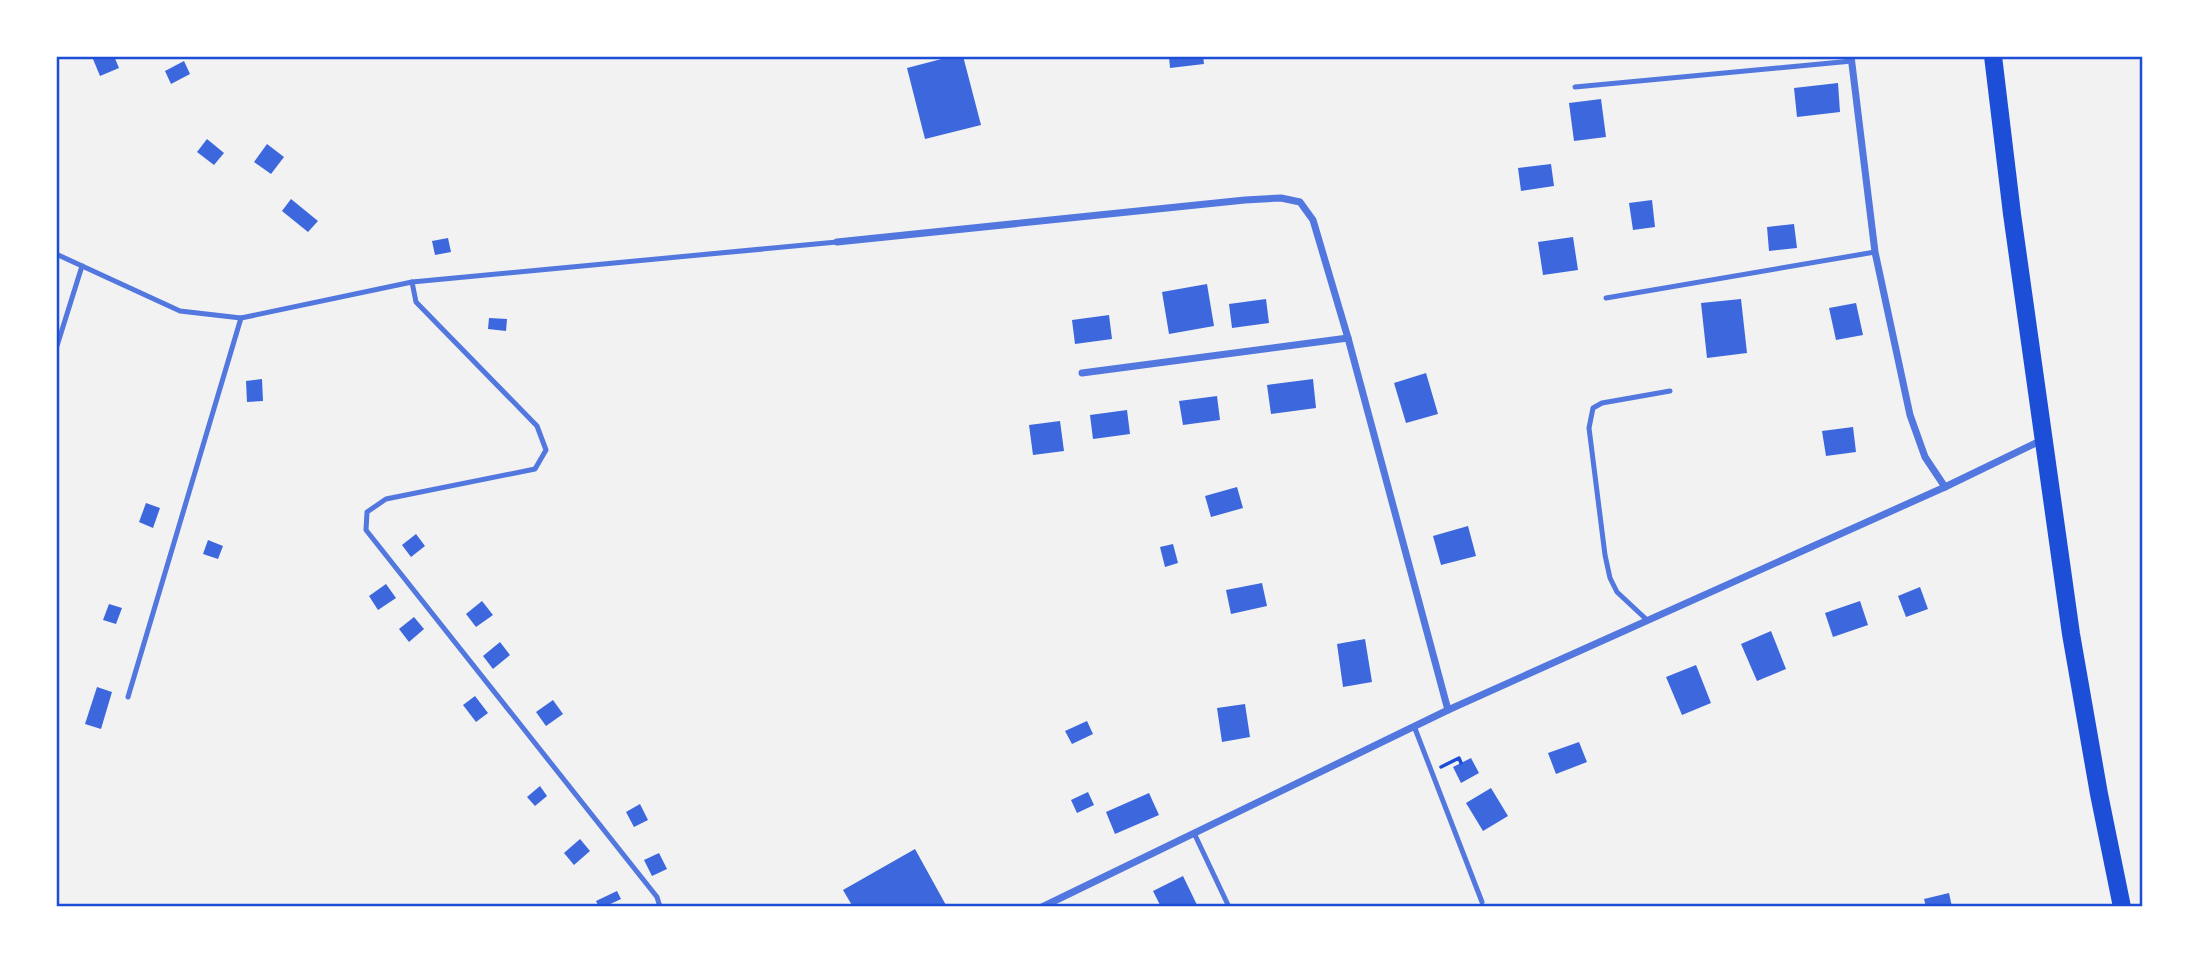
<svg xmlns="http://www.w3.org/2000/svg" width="2199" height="963" font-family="'DejaVu Sans',sans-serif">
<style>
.building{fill:#3d67dc}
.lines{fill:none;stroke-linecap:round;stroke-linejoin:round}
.path{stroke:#1d4ed8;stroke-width:3.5}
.service{stroke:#5277de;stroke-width:5}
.minor{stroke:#5277de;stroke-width:7}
.trunk{stroke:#1d4ed8;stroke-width:18}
.neatline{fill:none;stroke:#1d4ed8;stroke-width:2.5}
</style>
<rect width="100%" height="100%" fill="#f2f2f2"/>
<!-- building -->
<g class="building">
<polygon points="99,56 114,56 119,68 100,76 93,59"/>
<polygon points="953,56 963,56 981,125 925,139 907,68"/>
<polygon points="1169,56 1203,56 1204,64 1170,68"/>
<polygon points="184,61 190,74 171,84 165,71"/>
<polygon points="1838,83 1840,112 1797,117 1794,88"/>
<polygon points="1601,99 1606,137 1574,141 1569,103"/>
<polygon points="207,139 224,153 214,165 197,152"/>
<polygon points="267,144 284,157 271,174 254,162"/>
<polygon points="1551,164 1554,186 1521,191 1518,168"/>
<polygon points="291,199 318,221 308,232 282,211"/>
<polygon points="1652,200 1655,227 1633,230 1629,203"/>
<polygon points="1794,224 1797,248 1769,251 1767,227"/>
<polygon points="1573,237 1578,270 1543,275 1538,242"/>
<polygon points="448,238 451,252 435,255 432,241"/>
<polygon points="1207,284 1214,326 1169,334 1162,292"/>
<polygon points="1266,299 1269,323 1232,328 1229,304"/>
<polygon points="1741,299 1747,353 1707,358 1701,303"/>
<polygon points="1856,303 1863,335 1836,340 1829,308"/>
<polygon points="1109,315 1112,339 1075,344 1072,320"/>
<polygon points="489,318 507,319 506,331 488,329"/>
<polygon points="1426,373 1438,414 1406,423 1394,383"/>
<polygon points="262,379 263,401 247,402 246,381"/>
<polygon points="1313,379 1316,408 1271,414 1267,385"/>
<polygon points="1217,396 1220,420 1183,425 1179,401"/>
<polygon points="1127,410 1130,434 1093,439 1090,415"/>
<polygon points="1060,421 1064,451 1033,455 1029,425"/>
<polygon points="1853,427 1856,452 1826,456 1822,431"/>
<polygon points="1237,487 1243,508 1211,517 1205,496"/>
<polygon points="146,503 160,508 153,528 139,522"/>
<polygon points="1468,526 1476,556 1441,565 1433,536"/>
<polygon points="416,534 425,546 411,557 402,545"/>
<polygon points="208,540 223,546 218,559 203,554"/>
<polygon points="1173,544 1178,563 1165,567 1160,547"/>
<polygon points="1262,583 1267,606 1231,614 1226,590"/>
<polygon points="386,584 396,598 378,610 369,596"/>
<polygon points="1920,587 1928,609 1906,617 1898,596"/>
<polygon points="482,601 493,615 476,627 466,614"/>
<polygon points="1860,601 1868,625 1833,637 1825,613"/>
<polygon points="109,604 122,608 116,624 103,620"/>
<polygon points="414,617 424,629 409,642 399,629"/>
<polygon points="1771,631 1786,669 1757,681 1741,644"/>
<polygon points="1365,639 1372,682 1343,687 1337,644"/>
<polygon points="500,642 510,655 493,669 483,656"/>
<polygon points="1696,665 1711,703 1682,715 1666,677"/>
<polygon points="97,687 112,692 101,729 85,724"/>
<polygon points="475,696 488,713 476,722 463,705"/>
<polygon points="553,700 563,714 546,726 536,712"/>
<polygon points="1245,704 1250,737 1222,742 1217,708"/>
<polygon points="1087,721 1093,734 1072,744 1065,731"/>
<polygon points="1579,742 1587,762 1556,774 1548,753"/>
<polygon points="1471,758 1479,773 1461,783 1453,767"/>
<polygon points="540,786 547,796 535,806 527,797"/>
<polygon points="1491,788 1508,816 1483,831 1466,803"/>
<polygon points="1088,792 1094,805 1077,813 1071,800"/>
<polygon points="1149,793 1159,815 1115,834 1106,812"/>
<polygon points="640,804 648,820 634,827 626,812"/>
<polygon points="580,839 590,851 574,865 564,853"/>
<polygon points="915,849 947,907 853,907 843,890"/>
<polygon points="659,853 667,869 652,876 644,860"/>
<polygon points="1183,876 1198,907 1161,907 1153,891"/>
<polygon points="617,891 621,899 604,907 599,907 596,901"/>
<polygon points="1949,893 1952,907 1926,907 1924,899"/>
</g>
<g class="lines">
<!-- path -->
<polyline class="path" points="1441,767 1459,758 1461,763"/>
<!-- service -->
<g class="service">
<polyline points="1575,87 1852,61"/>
<polyline points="56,254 180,311 241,318 412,282 837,242"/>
<polyline points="412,282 416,302 537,426 546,450 535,469 386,499 367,512 366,530 657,897 660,907"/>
<polyline points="1606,298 1875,252"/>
<polyline points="56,349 82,266"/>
<polyline points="1647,620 1617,592 1610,578 1605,555 1589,428 1593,408 1602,403 1670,391"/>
<polyline points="128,697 241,318"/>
<polyline points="1414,726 1482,902"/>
<polyline points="1194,833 1229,907"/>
</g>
<!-- minor -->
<g class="minor">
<polyline points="1851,56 1875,252 1910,415 1925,457 1945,487"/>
<polyline points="837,242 1245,200 1281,198 1300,202 1313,220 1348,338 1448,710"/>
<polyline points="1082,373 1348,338"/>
<polyline points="1042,907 1448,710 1945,487 2042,440"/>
</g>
<!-- trunk -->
<polyline class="trunk" points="1993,56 2012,214 2071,634 2099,794 2122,907"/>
</g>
<!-- border -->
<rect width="2199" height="963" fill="none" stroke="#ffffff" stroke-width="116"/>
<rect x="58" y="58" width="2083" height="847" class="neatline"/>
</svg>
